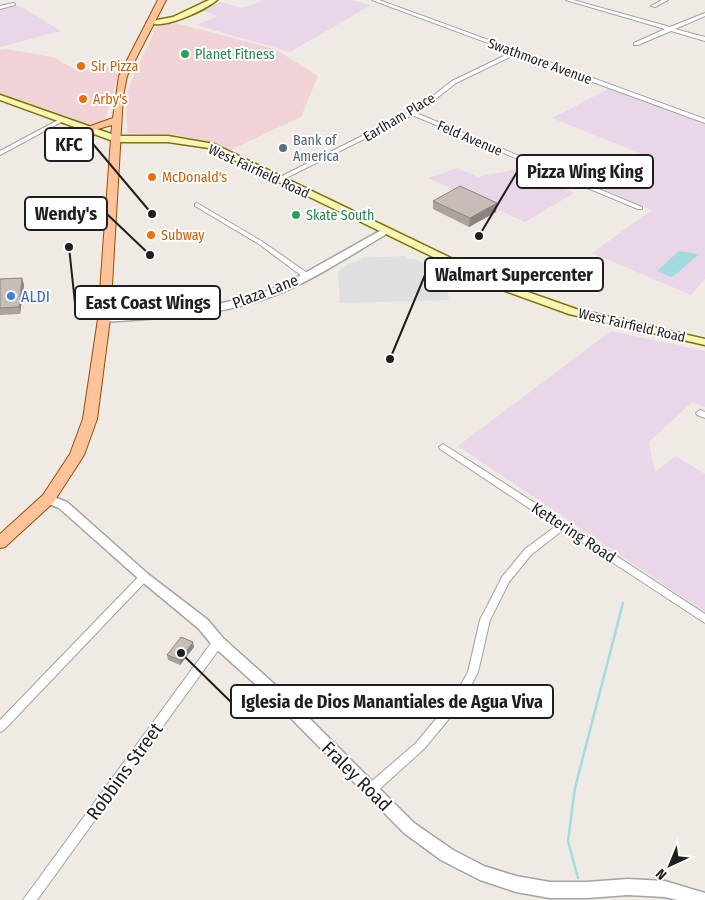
<svg xmlns="http://www.w3.org/2000/svg" width="705" height="900" font-family="'Fira Sans Condensed',sans-serif">
<style>
.commercial{fill:#f1d3d7}
.industrial{fill:#e9d6e9}
.parking{fill:#dfdfdf}
.water{fill:#a3dbdf}
.lines{fill:none;stroke-linecap:round;stroke-linejoin:round}
.stream{stroke:#a3dbdf;stroke-width:2.5}
.minor-casing{stroke:#a3a3a3;stroke-width:2}
.tertiary-casing{stroke:#a3a3a3;stroke-width:3}
.secondary-casing{stroke:#7a7401;stroke-width:3}
.primary-casing{stroke:#994e00;stroke-width:2}
.minor{fill:#fff;fill-rule:evenodd}
.tertiary{fill:#fff;fill-rule:evenodd}
.secondary{fill:#fbf4b7;fill-rule:evenodd}
.primary{fill:#ffc39b;fill-rule:evenodd}
.wall{fill:#aca29e}
.shaded-wall{fill:#8c8481}
.building{fill:#c8bcb8;stroke:#8c8481}
.leisure-dot{fill:#2e9e5b;stroke:#fff;stroke-width:2}
.food-dot{fill:#e8710a;stroke:#fff;stroke-width:2}
.service-dot{fill:#5c6f8a;stroke:#fff;stroke-width:2}
.shop-dot{fill:#3f7fe0;stroke:#fff;stroke-width:2}
.labels{text-anchor:middle;stroke-width:4;stroke-linejoin:round;paint-order:stroke}
.far-leisure-label{font-size:14px;fill:#27864d;stroke:#fff;text-anchor:start}
.far-street-label{font-size:14px;fill:#1f1f1f;stroke:#fff}
.far-food-label{font-size:14px;fill:#c56008;stroke:#fff;text-anchor:start}
.far-service-label{font-size:14px;fill:#4e5e75;stroke:#fff;text-anchor:start}
.street-label{font-size:16px;fill:#1f1f1f;stroke:#fff}
.shop-label{font-size:16px;fill:#366cbe;stroke:#fff;text-anchor:start}
.near-street-label{font-size:19px;fill:#1f1f1f;stroke:#fff}
.leader{fill:none;stroke:#1f1f1f;stroke-width:2}
.callout-dot{fill:#1f1f1f;stroke:#fff;stroke-width:2}
.callout{fill:#fff;stroke:#1f1f1f;stroke-width:2}
.callout-label{font-size:18px;text-anchor:middle;font-weight:bold;fill:#1f1f1f}
</style>
<rect width="100%" height="100%" fill="#f0eae4"/>
<!-- commercial -->
<g class="commercial">
<polygon points="175,23 275,49 318,76 301,117 230,150 214,143 176,135 127,133 126,96 135,72 157,26"/>
<polygon points="5,49 53,57 78,71 121,65 104,124 95,126 89,125 0,94 0,50"/>
</g>
<!-- industrial -->
<g class="industrial">
<polygon points="264,0 351,0 371,5 290,52 196,25 218,16 203,11 220,2 242,8"/>
<polygon points="18,5 61,31 0,47 0,10"/>
<polygon points="608,89 705,124 705,279 691,295 592,253 652,210 591,184 642,154 552,118"/>
<polygon points="457,168 478,177 517,169 574,193 525,222 428,178"/>
<polygon points="611,331 705,351 705,407 692,402 649,442 655,472 676,456 705,474 705,612 458,446"/>
</g>
<!-- parking -->
<polygon class="parking" points="404,256 406,259 414,259 444,274 449,300 340,303 338,273 339,270 350,263 361,260 361,258"/>
<!-- water -->
<polygon class="water" points="679,251 699,254 674,276 671,277 657,271"/>
<g class="lines">
<!-- stream -->
<polyline class="stream" points="578,878 568,841 575,788 623,603"/>
<defs>
<g id="minor">
<polygon points="372,0 379,0 705,119 705,123 516,54 456,83 424,108 416,113 642,207 642,209 638,209 412,115 282,180 278,180 278,178 402,116 420,106 452,81 512,52"/>
<polygon points="566,0 573,0 670,27 705,13 705,16 675,29 705,37 705,41 671,31 638,45 634,45 634,43 665,29"/>
<polygon points="662,0 668,0 655,7 651,6"/>
<polygon points="13,3 15,4 15,5 0,9 0,6"/>
<polygon points="60,119 65,120 0,155 0,151"/>
<polygon points="197,203 263,242 310,275 306,277 303,277 259,244 195,206 195,204"/>
<polygon points="700,410 705,412 705,418 697,415 696,413"/>
<polygon points="443,444 566,523 705,614 705,623 563,530 531,555 509,582 490,620 478,672 462,703 424,749 374,794 370,795 366,794 364,790 366,786 416,743 454,697 468,672 480,620 502,577 525,549 556,526 440,449 439,447"/>
<polygon points="144,573 147,574 149,577 147,580 4,730 0,732 0,720 141,574"/>
<polygon points="218,638 222,639 223,642 222,645 37,900 23,900 214,639"/>
</g>
<g id="tertiary">
<path d="M385,228L388,229V233C349,256 310,283 267,298C215,317 158,318 104,322L99,319L104,316L210,306L260,294L296,278Z"/>
<polygon points="48,495 67,502 148,574 208,620 223,638 282,691 414,823 453,850 484,866 516,876 550,882 587,882 628,879 665,881 705,893 705,900 677,900 665,897 628,895 587,898 550,898 516,892 480,880 441,860 404,833 272,699 213,646 198,628 140,580 59,508 44,502 42,499"/>
</g>
<g id="secondary">
<path d="M209,0H217C205,10 162,31 147,22L173,17Z"/>
<polygon points="0,95 117,136 168,136 214,144 505,284 576,309 705,339 705,345 569,314 497,288 209,148 168,142 116,142 0,100"/>
</g>
<polygon id="primary" points="158,0 166,0 127,76 123,96 110,319 97,419 84,455 53,503 5,547 0,548 0,534 43,495 70,454 83,419 98,319 112,125 87,132 82,129 113,118 119,76"/>
</defs>
<!-- minor casing -->
<use href="#minor" class="minor-casing"/>
<!-- tertiary casing -->
<use href="#tertiary" class="tertiary-casing"/>
<!-- secondary casing -->
<use href="#secondary" class="secondary-casing"/>
<!-- primary casing -->
<use href="#primary" class="primary-casing"/>
<!-- minor -->
<use href="#minor" class="minor"/>
<!-- tertiary -->
<use href="#tertiary" class="tertiary"/>
<!-- secondary -->
<use href="#secondary" class="secondary"/>
<!-- primary -->
<use href="#primary" class="primary"/>
</g>
<!-- wall -->
<g class="wall">
<polygon points="433,201 497,203 496,212 469,227 433,209"/>
<polygon points="22,278 24,285 20,314 0,315 0,279"/>
<polygon points="194,647 180,665 168,660 167,655"/>
</g>
<!-- shaded-wall -->
<g class="shaded-wall">
<polygon points="497,203 496,212 469,227 470,218"/>
<polygon points="22,278 24,285 20,314 19,307"/>
<polygon points="193,642 194,647 180,665 180,660"/>
</g>
<!-- building -->
<g class="building">
<polygon points="460,186 497,203 470,218 433,201"/>
<polygon points="22,278 19,307 0,308 0,279"/>
<polygon points="181,637 193,642 180,660 167,655"/>
</g>
<!-- markers -->
<g class="leisure-dot">
<circle cx="185" cy="54" r="5"/>
<circle cx="296" cy="215" r="5"/>
</g>
<g class="food-dot">
<circle cx="81" cy="66" r="5"/>
<circle cx="83" cy="99" r="5"/>
<circle cx="152" cy="177" r="5"/>
<circle cx="151" cy="235" r="5"/>
</g>
<circle class="service-dot" cx="283" cy="148" r="5"/>
<circle class="shop-dot" cx="11" cy="296" r="5"/>
<g class="labels">
<!-- far-leisure labels -->
<g class="far-leisure-label">
<text x="195" y="59">Planet Fitness</text>
<text x="306" y="220">Skate South</text>
</g>
<!-- far-street labels -->
<g class="far-street-label">
<text transform="translate(540 61) rotate(20)" y="5">Swathmore Avenue</text>
<text transform="translate(399 117) rotate(-31)" y="5">Earlham Place</text>
<text transform="translate(470 138) rotate(23)" y="5">Feld Avenue</text>
<text transform="translate(259 171) rotate(25)" y="5">West Fairfield Road</text>
<text transform="translate(632 325) rotate(13)" y="5">West Fairfield Road</text>
</g>
<!-- far-food labels -->
<g class="far-food-label">
<text x="91" y="71">Sir Pizza</text>
<text x="93" y="104">Arby's</text>
<text x="162" y="182">McDonald's</text>
<text x="161" y="240">Subway</text>
</g>
<!-- far-service labels -->
<g class="far-service-label">
<text x="293" y="145">Bank of<tspan x="293" dy="16">America</tspan></text>
</g>
<!-- street labels -->
<g class="street-label">
<text transform="translate(265 291) rotate(-21)" y="6">Plaza Lane</text>
<text transform="translate(574 532) rotate(33)" y="6">Kettering Road</text>
</g>
<!-- shop labels -->
<g class="shop-label">
<text x="21" y="302">ALDI</text>
</g>
<!-- near-street labels -->
<g class="near-street-label">
<text transform="translate(124 771) rotate(-54)" y="7">Robbins Street</text>
<text transform="translate(357 776) rotate(45)" y="7">Fraley Road</text>
</g>
</g>
<!-- callouts -->
<path class="leader" d="M152 214L93 144M479 236L517 172M150 255L107 214M390 359L425 275M69 247L75 303M181 653L231 702"/>
<g class="callout-dot">
<circle cx="152" cy="214" r="5"/>
<circle cx="479" cy="236" r="5"/>
<circle cx="150" cy="255" r="5"/>
<circle cx="390" cy="359" r="5"/>
<circle cx="69" cy="247" r="5"/>
<circle cx="181" cy="653" r="5"/>
</g>
<g class="callout">
<rect x="45" y="128" width="48" height="33" rx="5"/>
<rect x="517" y="155" width="136" height="33" rx="5"/>
<rect x="25" y="197" width="82" height="33" rx="5"/>
<rect x="425" y="258" width="178" height="33" rx="5"/>
<rect x="75" y="286" width="145" height="33" rx="5"/>
<rect x="231" y="685" width="322" height="33" rx="5"/>
</g>
<g class="callout-label">
<text x="69" y="151">KFC</text>
<text x="585" y="178">Pizza Wing King</text>
<text x="66" y="220">Wendy's</text>
<text x="514" y="281">Walmart Supercenter</text>
<text x="148" y="309">East Coast Wings</text>
<text x="392" y="708">Iglesia de Dios Manantiales de Agua Viva</text>
</g>
<!-- north arrow -->
<g transform="translate(670 865) rotate(224)" stroke="#ffffff" stroke-width="4" paint-order="stroke">
<path d="M0-4L9 19L0 12L-9 19Z" fill="#1f1f1f"/>
<text y="-8" font-size="14" font-weight="bold" text-anchor="middle" fill="#1f1f1f">N</text>
</g>
</svg>
